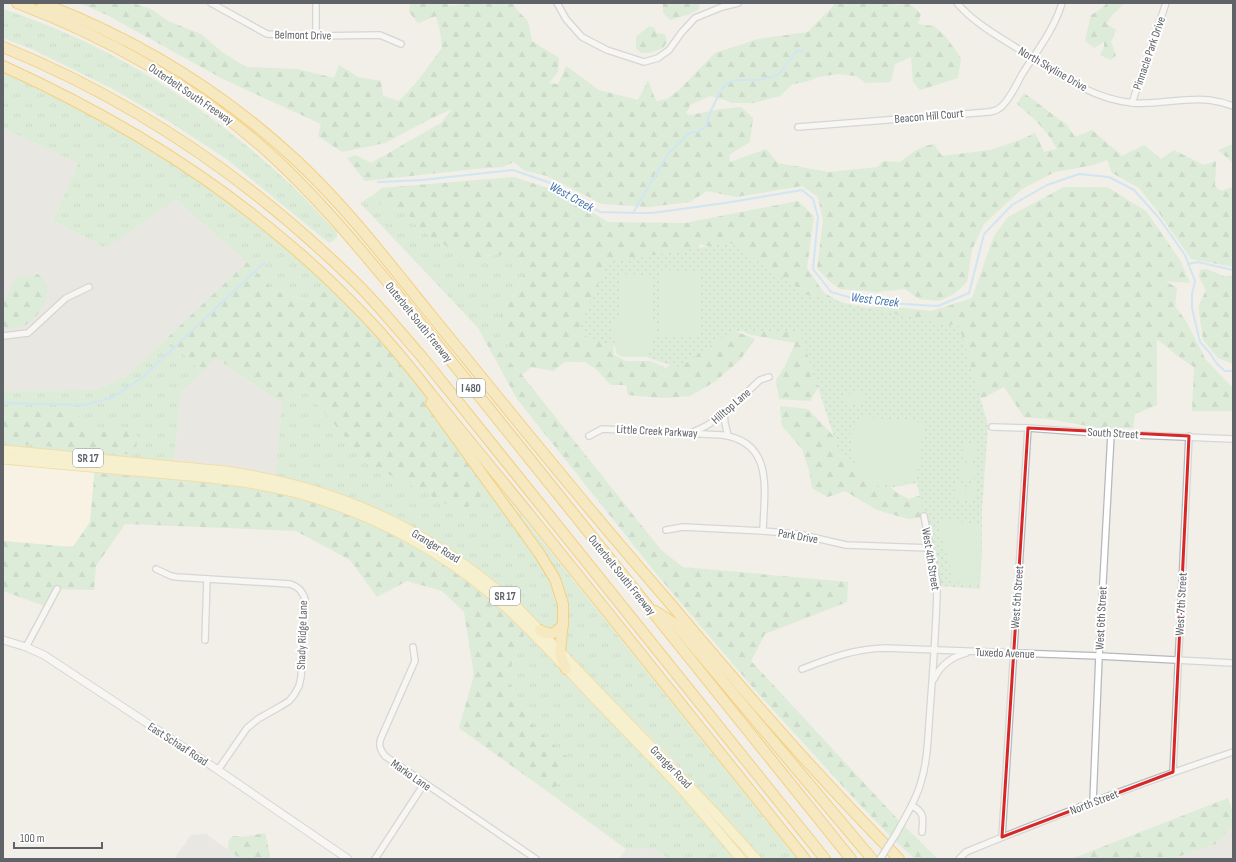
<svg xmlns="http://www.w3.org/2000/svg" width="1236" height="862" font-family="'Sofia Sans Condensed',sans-serif">
<style>
.commercial{fill:#fef7e0}
.industrial{fill:#e0deda}
.grass{fill:url(#grass-tufts)}
.forest{fill:url(#forest-firs)}
.park{fill:url(#park-dots)}
.pitch{fill:#c5e8c5}
.lines{fill:none;stroke-linecap:round;stroke-linejoin:round}
.stream{stroke:#aadaff;stroke-width:2}
.minor-casing{stroke:#b5b8bc;stroke-width:8}
.tertiary-casing{stroke:#b5b8bc;stroke-width:9}
.primary-casing{stroke:#f2c960;stroke-width:11}
.motorway-casing{stroke:#f9ab00;stroke-width:12}
.minor{stroke:#fff;stroke-width:5.5}
.tertiary{stroke:#fff;stroke-width:7}
.primary{stroke:#fff2af;stroke-width:9}
.motorway{stroke:#fde293;stroke-width:10}
.minor-bridge-casing{stroke:#b5b8bc;stroke-width:8;stroke-linecap:butt}
.minor-bridge{stroke:#fff;stroke-width:5.5}
.marked{fill:none;stroke:#d62828;stroke-width:3;stroke-linejoin:round}
.labels{text-anchor:middle;stroke-width:4;stroke-linejoin:round;paint-order:stroke}
.shield{fill:#fff;stroke:#8f9295;stroke-width:1}
.shield-label{font-size:11px;font-weight:bold;fill:#5f6368}
.street-label{font-size:12px;fill:#5f6368;stroke:#fff}
.water-label{font-size:13px;font-style:italic;fill:#4174aa;stroke:#fff}
</style>
<defs>
<pattern id="grass-tufts" width="24" height="20" patternUnits="userSpaceOnUse"><rect width="24" height="20" fill="#c5e8c5"/><path d="M3 7l-1-3M5 7V3M7 7l1-3M15 17l-1-3M17 17v-4M19 17l1-3" fill="none" stroke="#a3c0a4"/></pattern>
<pattern id="forest-firs" width="22" height="20" patternUnits="userSpaceOnUse"><rect width="22" height="20" fill="#c5e8c5"/><path d="M5 1l3.5 6h-7zM16 11l3.5 6h-7z" fill="#a3c0a4"/></pattern>
<pattern id="park-dots" width="8" height="8" patternUnits="userSpaceOnUse"><rect width="8" height="8" fill="#c5e8c5"/><path d="M2 2h.1M6 6h.1" fill="none" stroke="#a3c0a4" stroke-width="1.8" stroke-linecap="round"/></pattern>
</defs>
<rect width="100%" height="100%" fill="#f1efe8"/>
<!-- commercial -->
<polygon class="commercial" points="3,459 95,467 90,522 72,547 3,541"/>
<!-- industrial -->
<g class="industrial">
<polygon points="3,128 78,163 53,221 106,248 176,200 247,262 127,376 95,390 3,391"/>
<polygon points="216,358 282,403 275,480 173,466 181,392"/>
<polygon points="1233,824 1233,859 1171,859 1216,844"/>
<polygon points="206,834 241,859 174,859 191,835"/>
<polygon points="654,848 669,859 619,859 626,849"/>
</g>
<!-- grass -->
<g class="grass">
<path d="M3,9C20,15 37,21 54,28C141,64 219,118 288,182C305,198 321,216 337,232V237L333,241L329,243L228,160L170,122L111,88L32,49L3,38Z"/>
<polygon points="3,66 173,157 333,284 313,302 275,291 247,262 176,200 106,248 53,221 78,163 3,128"/>
<polygon points="373,195 384,209 405,210 420,230 469,260 493,255 519,255 523,275 514,296 501,310 507,344 521,358 531,367 522,375 435,282 360,203"/>
<polygon points="167,338 202,372 181,392 173,466 3,450 3,391 95,390 127,376"/>
<polygon points="302,386 367,463 491,487 548,566 563,621 550,634 275,480 282,403"/>
<polygon points="497,485 797,859 763,859 668,755 587,674 565,649 568,617 567,607 497,490"/>
<polygon points="527,628 741,859 669,859 654,848 626,849 551,794 572,762 529,721 506,677"/>
</g>
<!-- forest -->
<g class="forest">
<path d="M80,3H133L151,9L168,21L201,34L222,52L246,67L297,69L334,78L339,65L358,77L381,81L383,96L399,101L416,83L442,48L440,31L436,16L418,23L409,12L410,3H447L449,6L462,4V3H512L517,10L528,21L532,41L559,58L558,72L549,83L558,84L566,66L599,90L638,100L648,80L656,101L667,99L678,91L715,53L758,39L808,32C817,21 827,14 835,3H894L895,5L909,3L921,14L918,24L934,26L946,37L961,58L958,78L920,90L913,82L911,57L895,64L891,82L866,83L856,76L838,74L818,77L806,82L793,84L780,96L753,103H733L725,100L710,96L690,105L686,114L691,115L721,109L741,107L753,118L750,142L729,155L730,162L766,149L778,163L829,172L877,167L883,161L900,162C911,154 920,146 934,144L942,156L990,150L1020,140L1035,133L1044,152L1057,149C1048,131 1033,117 1017,104L1024,93L1067,125L1075,137L1092,130L1122,156L1144,145L1161,159L1174,150L1204,165L1216,161L1215,186L1221,191L1233,187V267L1191,259L1159,213L1139,188L1112,173L1107,160L1094,165L1055,172L1022,189L984,224L972,250L967,282L954,294L939,301L919,299L905,289L877,292L840,289L829,281L817,268L823,221L818,197L802,186L736,197L707,191L690,202L650,207L602,204L547,176L525,171L514,162L503,167L475,169L365,181L347,158L356,155L371,163L441,123L452,109L430,119L385,143L342,152L318,136L321,124L223,79L109,16Z"/>
<polygon points="663,3 700,3 699,9 690,14 670,20 663,13"/>
<polygon points="1107,3 1125,3 1114,13 1106,24 1116,30 1111,42 1116,55 1111,60 1100,55 1104,47 1104,42 1094,48 1085,41 1091,15 1102,8"/>
<polygon points="649,26 655,28 656,33 665,34 667,42 663,48 649,53 641,53 636,48 636,37"/>
<polygon points="1233,144 1233,163 1218,150"/>
<polygon points="514,177 554,190 608,222 685,223 798,201 814,216 807,268 824,293 854,309 886,306 932,311 972,298 994,236 1008,217 1064,187 1107,187 1146,211 1180,260 1190,283 1166,281 1177,288 1175,306 1186,321 1206,360 1231,386 1233,385 1233,411 1192,411 1194,367 1179,357 1157,339 1157,405 1135,414 1133,428 1099,428 1054,420 1024,417 1004,387 985,397 964,404 932,517 908,519 877,510 845,491 828,497 812,488 809,470 802,449 782,426 780,406 808,409 841,444 896,492 909,499 928,493 833,362 810,401 779,399 776,380 785,366 795,343 751,335 730,325 742,255 699,244 700,261 611,313 614,355 626,361 651,361 666,368 727,328 755,339 740,360 716,381 690,396 663,398 628,395 626,385 611,385 596,369 585,362 565,362 553,371 531,367 521,358 507,344 501,328 501,310 514,296 523,275 519,255 493,255 469,260 420,230 405,210 384,209 373,195 382,188"/>
<polygon points="247,262 275,291 313,302 333,284 364,315 426,396 491,487 462,512 367,463 302,386 282,403 216,358 202,372 167,338"/>
<polygon points="1207,269 1226,277 1233,275 1233,364 1218,358 1203,340 1199,312 1199,305 1206,290 1199,277 1200,270"/>
<path d="M38,274C41,277 45,280 46,284C51,297 38,317 27,324C21,328 11,328 3,330V297L8,295L13,283L18,277Z"/>
<polygon points="478,328 522,375 661,550 683,567 848,582 847,602 765,634 751,661 902,824 938,859 915,859 893,839 849,793 755,690 659,577 517,399"/>
<polygon points="3,411 75,412 87,424 97,432 127,431 137,435 136,455 3,442"/>
<polygon points="95,467 216,478 342,508 444,559 527,628 506,677 529,721 572,762 551,794 459,728 474,675 464,612 442,591 407,581 377,597 350,560 296,531 125,524 96,566 94,590 57,589 47,607 3,591 3,541 73,547 90,522"/>
<polygon points="1228,798 1232,810 1233,810 1233,824 1216,844 1171,859 1071,859"/>
<polygon points="265,833 270,855 269,859 241,859 228,850 229,840 233,836 243,837"/>
</g>
<!-- park -->
<polygon class="park" points="731,243 808,295 923,320 959,326 988,425 982,509 982,549 980,589 940,586 917,483 877,490 838,449 800,332 732,331 679,368 587,337 578,330 608,262"/>
<!-- pitch -->
<g class="pitch">
<polygon points="661,270 701,271 700,335 661,335"/>
<polygon points="621,274 653,275 652,319 645,319 656,323 655,335 647,357 622,357 616,353 612,323 620,318"/>
<polygon points="863,393 864,404 845,405 845,394"/>
<polygon points="865,417 921,422 924,426 916,481 875,486 862,476 852,454 850,434"/>
<polygon points="963,442 978,444 976,460 962,458"/>
<polygon points="961,462 975,463 974,479 959,478"/>
<polygon points="955,482 964,483 963,499 954,499"/>
<polygon points="967,484 976,485 974,501 965,500"/>
<polygon points="940,520 954,520 978,526 980,528 978,583 954,582 939,526"/>
</g>
<g class="lines">
<!-- stream -->
<g class="stream">
<polyline points="378,182 422,180 513,170 556,185 600,212 633,213 652,213 725,203 802,190 813,199 818,217 813,269 831,292 863,301 903,304 938,306 969,293 984,234 1012,205 1047,185 1079,174 1109,177 1134,190 1159,218 1185,255 1195,281 1192,294 1192,308 1200,342 1209,352 1217,364 1225,371 1233,371"/>
<polyline points="633,213 668,154 689,133 697,132 706,127 709,115 720,92 726,84 734,80 759,80 778,75 798,50 805,53"/>
<polyline points="1188,264 1198,262 1233,270"/>
<polyline points="3,403 85,405 114,397 144,376 265,262"/>
</g>
<defs>
<g id="minor">
<polyline points="211,3 267,34 316,36 380,35 401,44"/>
<polyline points="557,3 566,19 582,37 607,50 644,62 658,58 669,50 682,32 695,18 722,7 738,3"/>
<path d="M957,3C974,23 998,36 1020,50C1055,72 1091,99 1133,103C1159,105 1185,97 1209,100C1217,101 1225,103 1233,106"/>
<polyline points="316,36 316,3"/>
<polyline points="1132,103 1166,3"/>
<path d="M798,127L989,112C992,111 996,111 998,109C1006,105 1017,84 1021,76C1036,52 1054,30 1062,3"/>
<polyline points="3,336 28,333 66,298 89,287"/>
<polyline points="724,413 725,423 728,436"/>
<polyline points="992,427 1028,428 1111,434 1233,439"/>
<path d="M693,432C720,422 739,399 760,380L769,377"/>
<path d="M589,436L602,429L722,435C775,442 764,492 763,531"/>
<polyline points="666,530 683,527 763,531 798,534 846,545 930,548"/>
<path d="M156,569L171,576L176,577L290,584C299,587 302,591 305,599L301,677L299,686L294,695L289,701L281,706L258,719L247,728L218,770"/>
<polyline points="205,640 207,579"/>
<polyline points="26,647 57,589"/>
<path d="M413,647L415,661L381,738C378,745 380,750 385,756L536,859"/>
<path d="M802,669C831,658 853,649 885,648L1099,656L1233,663"/>
<path d="M934,679C940,666 952,657 966,653"/>
<polyline points="1173,772 1189,436"/>
<polyline points="1093,802 1099,656 1111,434"/>
<path d="M912,806C925,812 923,819 922,832"/>
<path d="M896,834C905,817 916,801 921,782C928,759 928,734 930,710C933,670 936,631 937,591V582L924,516"/>
<polyline points="1002,837 1028,428"/>
<polyline points="375,859 424,784"/>
<path d="M959,859L966,852C1054,816 1143,782 1233,752"/>
</g>
<polyline id="tertiary" points="3,640 26,647 44,655 218,770 348,859"/>
<g id="primary">
<path d="M3,450L225,471C341,488 430,529 517,607L713,811L756,859"/>
<path d="M3,459C54,464 106,468 157,473C205,477 252,481 297,493C375,514 450,555 509,610C541,640 571,673 601,705C627,732 653,758 678,785C700,809 720,834 741,859"/>
</g>
<g id="motorway">
<path d="M17,3C109,38 196,87 269,153C313,193 352,239 390,285L851,859"/>
<path d="M42,3C136,39 223,92 297,161C345,206 385,258 426,309C475,369 524,430 574,490C605,528 637,565 669,602C710,651 751,699 794,747C828,785 863,822 899,859"/>
<path d="M3,47C136,101 251,180 353,280C378,304 399,331 422,357L825,859"/>
<path d="M3,66C104,112 200,168 285,241C313,264 339,289 364,315C388,340 410,367 431,394C464,434 496,474 529,514C621,629 713,744 805,859"/>
<polyline points="431,403 539,553 555,579 563,604 563,621 560,652 561,657 566,669"/>
<polyline points="655,611 675,624 872,859"/>
<path d="M540,630C551,636 555,634 563,625"/>
</g>
</defs>
<!-- minor casing -->
<use href="#minor" class="minor-casing"/>
<!-- tertiary casing -->
<use href="#tertiary" class="tertiary-casing"/>
<!-- primary casing -->
<use href="#primary" class="primary-casing"/>
<!-- motorway casing -->
<use href="#motorway" class="motorway-casing"/>
<!-- minor -->
<use href="#minor" class="minor"/>
<!-- tertiary -->
<use href="#tertiary" class="tertiary"/>
<!-- primary -->
<use href="#primary" class="primary"/>
<!-- motorway -->
<use href="#motorway" class="motorway"/>
<defs>
<polyline id="minor-bridge" points="880,859 896,834"/>
</defs>
<!-- minor-bridge casing -->
<use href="#minor-bridge" class="minor-bridge-casing"/>
<!-- minor-bridge -->
<use href="#minor-bridge" class="minor-bridge"/>
</g>
<!-- marked area -->
<path d="M0 0H1236V862H0ZM1028,428L1189,436L1173,772L1002,837Z" fill="#f1efe8" fill-opacity=".55" fill-rule="evenodd"/>
<path class="marked" d="M1028,428L1189,436L1173,772L1002,837Z"/>
<g class="labels">
<!-- shield labels -->
<g class="shield">
<rect x="457" y="379" width="28" height="18" rx="3"/>
<rect x="73" y="449" width="30" height="18" rx="3"/>
<rect x="490" y="587" width="30" height="18" rx="3"/>
</g>
<g class="shield-label">
<text x="471" y="392">I 480</text>
<text x="88" y="462">SR 17</text>
<text x="505" y="600">SR 17</text>
</g>
<!-- street labels -->
<g class="street-label">
<text transform="translate(303 35) rotate(1)" y="4">Belmont Drive</text>
<text transform="translate(1149 53) rotate(-71)" y="4">Pinnacle Park Drive</text>
<text transform="translate(1053 69) rotate(30)" y="4">North Skyline Drive</text>
<text transform="translate(191 94) rotate(34)" y="4">Outerbelt South Freeway</text>
<text transform="translate(929 116) rotate(-5)" y="4">Beacon Hill Court</text>
<text transform="translate(419 322) rotate(51)" y="4">Outerbelt South Freeway</text>
<text transform="translate(731 406) rotate(-41)" y="4">Hilltop Lane</text>
<text transform="translate(657 431) rotate(3)" y="4">Little Creek Parkway</text>
<text transform="translate(1113 433) rotate(3)" y="4">South Street</text>
<text transform="translate(798 536) rotate(10)" y="4">Park Drive</text>
<text transform="translate(436 546) rotate(31)" y="4">Granger Road</text>
<text transform="translate(931 559) rotate(81)" y="4">West 4th Street</text>
<text transform="translate(622 575) rotate(51)" y="4">Outerbelt South Freeway</text>
<text transform="translate(1017 597) rotate(-86)" y="4">West 5th Street</text>
<text transform="translate(1181 604) rotate(-87)" y="4">West 7th Street</text>
<text transform="translate(1101 618) rotate(-87)" y="4">West 6th Street</text>
<text transform="translate(302 635) rotate(-88)" y="4">Shady Ridge Lane</text>
<text transform="translate(1005 653) rotate(2)" y="4">Tuxedo Avenue</text>
<text transform="translate(178 744) rotate(33)" y="4">East Schaaf Road</text>
<text transform="translate(671 767) rotate(46)" y="4">Granger Road</text>
<text transform="translate(411 775) rotate(35)" y="4">Marko Lane</text>
<text transform="translate(1094 802) rotate(-21)" y="4">North Street</text>
</g>
<!-- water labels -->
<g class="water-label">
<text transform="translate(572 196) rotate(29)" y="5">West Creek</text>
<text transform="translate(875 299) rotate(7)" y="5">West Creek</text>
</g>
</g>
<!-- border -->
<rect width="1236" height="862" fill="none" stroke="#5f6368" stroke-width="8"/>
<!-- scale -->
<path d="M14 842v6h88v-6" fill="none" stroke="#5f6368" stroke-width="2"/>
<text x="20" y="842" font-size="12" fill="#5f6368" stroke="#ffffff" stroke-width="3" paint-order="stroke">100 m</text>
</svg>
